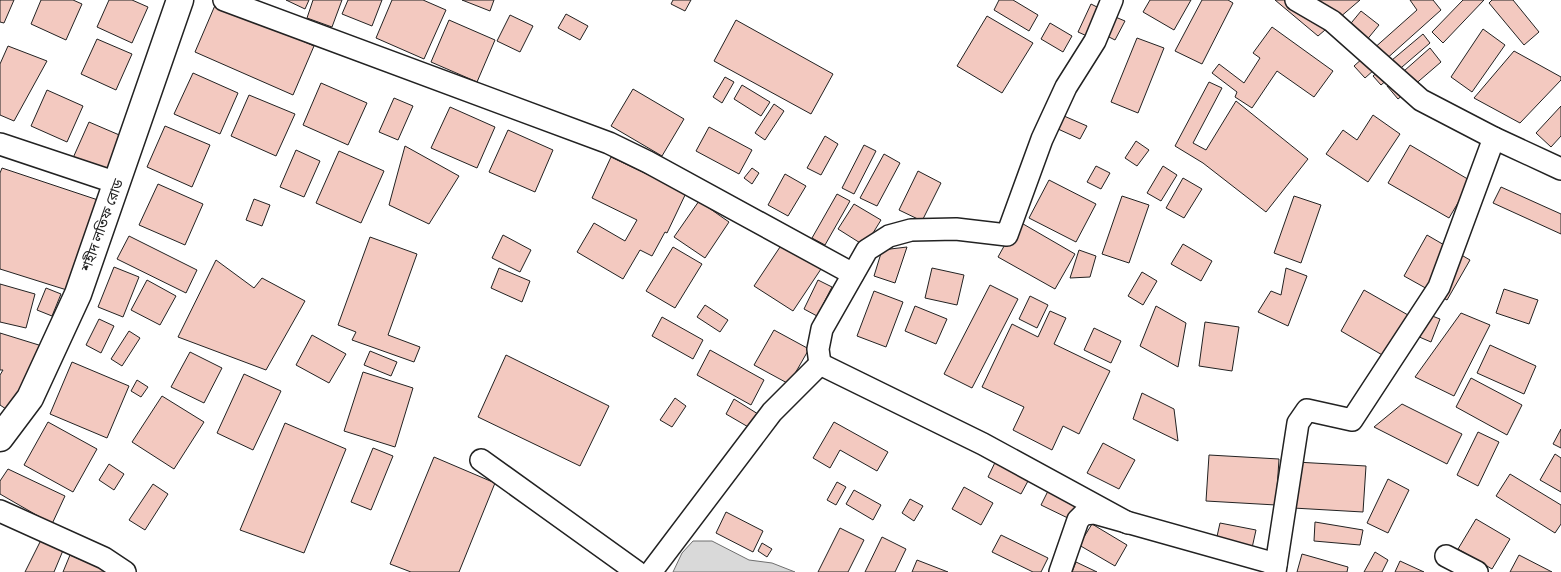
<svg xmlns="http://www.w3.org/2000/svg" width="1561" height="572" font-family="Signika,'Noto Sans Bengali',sans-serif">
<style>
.water{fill:#d9d9d9;stroke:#6f6f6f}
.building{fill:#f3c9c0;stroke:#222}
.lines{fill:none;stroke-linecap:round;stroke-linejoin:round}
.minor-casing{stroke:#222;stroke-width:24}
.tertiary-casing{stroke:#222;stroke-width:29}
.minor{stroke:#fff;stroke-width:21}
.tertiary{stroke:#fff;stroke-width:26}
.labels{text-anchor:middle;stroke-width:4;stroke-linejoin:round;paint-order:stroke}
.street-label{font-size:14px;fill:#222;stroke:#fff}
</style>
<rect width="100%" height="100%" fill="#fff"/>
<!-- water -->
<polygon class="water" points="693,541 712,541 749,560 772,563 795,572 673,572 682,553"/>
<!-- building -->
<g class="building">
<polygon points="0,0 14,0 4,23 0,22"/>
<polygon points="41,0 73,0 82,4 66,40 31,24"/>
<polygon points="109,0 132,0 148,7 132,43 97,27"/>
<polygon points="286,0 309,0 305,9"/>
<polygon points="313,0 342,0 332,27 307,18"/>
<polygon points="348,0 382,0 372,26 342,14"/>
<polygon points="392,0 423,0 446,10 424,59 376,38"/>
<polygon points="462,0 494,0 490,11"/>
<polygon points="673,0 691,0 685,11 671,4"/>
<polygon points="999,0 1013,0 1038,15 1029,31 994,10"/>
<polygon points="1150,0 1191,0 1174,30 1143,12"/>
<polygon points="1202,0 1228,0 1233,3 1202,64 1175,51"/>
<polygon points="1275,0 1360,0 1318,36"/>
<polygon points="1410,0 1433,0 1441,10 1365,78 1354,66 1417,10"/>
<polygon points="1463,0 1484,0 1443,43 1432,32"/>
<polygon points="1492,0 1513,0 1539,32 1524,45 1489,3"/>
<polygon points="216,3 314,46 293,95 195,52"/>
<polygon points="1091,4 1101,9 1087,36 1078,32"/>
<polygon points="1361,11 1379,25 1361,47 1343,33"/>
<polygon points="566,14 588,26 580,40 558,28"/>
<polygon points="510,15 533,26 520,52 497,41"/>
<polygon points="987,16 1033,43 1002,93 957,66"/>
<polygon points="1113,16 1125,21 1115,40 1103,34"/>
<polygon points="449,20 495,40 477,82 431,62"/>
<polygon points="736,20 833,74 811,114 714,61"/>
<polygon points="1050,23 1072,36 1063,52 1041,39"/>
<polygon points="1272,27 1333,71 1314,97 1277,71 1252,108 1235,97 1237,92 1212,73 1219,64 1244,83 1260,58 1253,53"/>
<polygon points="1483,29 1505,45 1472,92 1451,77"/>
<polygon points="1423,34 1430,43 1381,85 1373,76"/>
<polygon points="1137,38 1164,48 1138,113 1111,102"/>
<polygon points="97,39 132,54 116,90 81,74"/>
<polygon points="8,46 47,61 14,121 0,115 0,64"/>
<polygon points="1430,48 1441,62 1398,99 1387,86"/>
<polygon points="1514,51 1561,77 1561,80 1520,123 1474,98"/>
<polygon points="193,73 238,93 220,134 174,114"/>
<polygon points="725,77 734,82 722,103 713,97"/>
<polygon points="1209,82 1222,88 1193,143 1206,150 1236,101 1308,159 1266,212 1203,163 1175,146"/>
<polygon points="321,83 367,103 348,145 303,125"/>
<polygon points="742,85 770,102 761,116 734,99"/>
<polygon points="633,89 684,119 662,156 611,126"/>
<polygon points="47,90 83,106 67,142 31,126"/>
<polygon points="249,95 295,114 276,156 231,136"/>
<polygon points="394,98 413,106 398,140 379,132"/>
<polygon points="774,104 784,111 765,140 755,133"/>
<polygon points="1561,106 1561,136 1551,147 1536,133"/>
<polygon points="450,107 495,127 477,168 431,148"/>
<polygon points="1373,115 1400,134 1368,182 1326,154 1343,130 1357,140"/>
<polygon points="1064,116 1087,126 1080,139 1058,129"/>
<polygon points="89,122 124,137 109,173 73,158"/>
<polygon points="165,126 210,145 192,187 147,167"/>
<polygon points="709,127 752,150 739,174 696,151"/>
<polygon points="508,130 553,150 535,192 489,172"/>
<polygon points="825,136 838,144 821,175 807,168"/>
<polygon points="1136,141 1149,150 1137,166 1125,158"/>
<polygon points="864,145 876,151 854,194 842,188"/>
<polygon points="1410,145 1471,181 1449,218 1388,183"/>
<polygon points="405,146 459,176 429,224 389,205"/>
<polygon points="296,150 320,161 304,197 280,187"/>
<polygon points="339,151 384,171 361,223 316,203"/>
<polygon points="884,154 900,163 877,206 860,198"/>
<polygon points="611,157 686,193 667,233 665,232 652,256 640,250 623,279 577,252 594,223 625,241 637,220 592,198"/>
<polygon points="1096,166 1110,173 1101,189 1087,182"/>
<polygon points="1163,166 1177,175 1161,201 1147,193"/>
<polygon points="2,168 101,201 70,291 0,269 0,173"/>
<polygon points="752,168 759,173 752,184 744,178"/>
<polygon points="918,171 941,183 922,221 899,210"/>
<polygon points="785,174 806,186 788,216 768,205"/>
<polygon points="1183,178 1202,189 1184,218 1166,208"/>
<polygon points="1049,180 1096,204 1076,242 1029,218"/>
<polygon points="158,184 203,204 185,245 139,225"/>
<polygon points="1501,187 1561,214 1561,234 1493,203"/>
<polygon points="837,194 850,201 825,245 812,238"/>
<polygon points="1122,196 1149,205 1129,263 1102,254"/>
<polygon points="1294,196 1321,205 1301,263 1274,253"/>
<polygon points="254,199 270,205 262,226 246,220"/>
<polygon points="699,201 729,222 705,258 674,237"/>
<polygon points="854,204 881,220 865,246 838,229"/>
<polygon points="1018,221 1075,254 1055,289 998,257"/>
<polygon points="503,235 531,250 520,272 492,258"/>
<polygon points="1427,235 1470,260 1447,300 1404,276"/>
<polygon points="129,236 197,270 186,293 117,259"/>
<polygon points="370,237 417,254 388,335 420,347 414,362 352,340 356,332 338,325"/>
<polygon points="782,244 821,269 793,311 754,286"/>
<polygon points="1183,244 1212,261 1201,281 1171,264"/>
<polygon points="673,247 702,264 675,308 646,291"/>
<polygon points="907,247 895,283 874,276 882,250"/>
<polygon points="1079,250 1096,256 1090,277 1070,278"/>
<polygon points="216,260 254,288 262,278 305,301 266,370 178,337"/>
<polygon points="114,267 139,277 123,317 98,307"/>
<polygon points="499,268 530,281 522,302 491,288"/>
<polygon points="932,268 964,275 957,305 925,298"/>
<polygon points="1286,268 1307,276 1288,326 1258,312 1271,291 1281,295"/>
<polygon points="1142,272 1157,281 1143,305 1128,296"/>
<polygon points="147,280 176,296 160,325 131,310"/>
<polygon points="818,280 832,287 817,316 804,309"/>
<polygon points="0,284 35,294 26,328 0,322"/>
<polygon points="990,285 1018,299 972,388 944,374"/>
<polygon points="46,288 61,294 52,316 37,310"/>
<polygon points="1504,289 1538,300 1529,324 1496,313"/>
<polygon points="1364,290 1408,315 1384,356 1341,331"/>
<polygon points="874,291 903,302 886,347 857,336"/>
<polygon points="1030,296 1048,305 1037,328 1019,319"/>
<polygon points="705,305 728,320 720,332 697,317"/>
<polygon points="915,306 947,319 936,344 905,331"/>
<polygon points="1156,306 1186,323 1178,367 1140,346"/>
<polygon points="1050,311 1066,318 1054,344 1110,371 1079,434 1063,426 1052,450 1013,430 1024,407 982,387 1012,324 1038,337"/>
<polygon points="1461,313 1490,325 1454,396 1415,377"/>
<polygon points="1427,314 1440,319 1431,342 1417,336"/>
<polygon points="662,317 703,340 693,359 652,336"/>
<polygon points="99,319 114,326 101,353 86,345"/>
<polygon points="1205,322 1239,327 1232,371 1199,366"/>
<polygon points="1094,328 1121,341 1111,363 1084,350"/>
<polygon points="774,330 809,349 789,384 754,365"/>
<polygon points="129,331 140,338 122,366 111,359"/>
<polygon points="0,333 42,346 32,374 6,409 0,405 0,375 3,370 0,370"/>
<polygon points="312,335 346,354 329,383 296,365"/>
<polygon points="1490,345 1536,366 1524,394 1477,373"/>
<polygon points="710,350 764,380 751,405 697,375"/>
<polygon points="370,351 397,362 391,376 364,365"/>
<polygon points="190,352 222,368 204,403 171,387"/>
<polygon points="506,355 609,406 580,466 478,417"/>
<polygon points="72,362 129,386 107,438 50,414"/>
<polygon points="363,372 413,388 395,447 344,431"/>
<polygon points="244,374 281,391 253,450 217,433"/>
<polygon points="1471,378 1522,405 1507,435 1456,407"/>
<polygon points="137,380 148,387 141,397 131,391"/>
<polygon points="1142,393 1174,409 1178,441 1133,419"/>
<polygon points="162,396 204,422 174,469 132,442"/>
<polygon points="675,398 686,406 672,427 660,420"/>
<polygon points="734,399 758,414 750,428 726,414"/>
<polygon points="1402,404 1462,434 1447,464 1374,427"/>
<polygon points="48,422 97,449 73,492 24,465"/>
<polygon points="834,422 888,452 877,471 840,450 830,468 813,458"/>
<polygon points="285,423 346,449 304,553 240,530"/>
<polygon points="1561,429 1561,448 1553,444"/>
<polygon points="1478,432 1499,442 1478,486 1457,475"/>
<polygon points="1103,443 1135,460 1119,489 1087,473"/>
<polygon points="373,448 393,456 371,510 351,502"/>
<polygon points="1001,450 1035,468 1021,494 988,477"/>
<polygon points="1555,454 1561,458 1561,492 1540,480"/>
<polygon points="1209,455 1279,459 1276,505 1206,501"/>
<polygon points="434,457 495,483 459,572 411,572 390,564"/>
<polygon points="1296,462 1366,466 1363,512 1293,508"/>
<polygon points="109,464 124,474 114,490 99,480"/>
<polygon points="8,469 65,496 52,524 0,494 0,481"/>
<polygon points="1510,474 1561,505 1561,524 1555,533 1496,496"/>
<polygon points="1054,479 1087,496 1074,521 1041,505"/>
<polygon points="1388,479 1409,490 1388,533 1367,523"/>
<polygon points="837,482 846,487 836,505 827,500"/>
<polygon points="153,484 168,494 145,530 129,520"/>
<polygon points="964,487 993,503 981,525 952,509"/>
<polygon points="854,490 881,505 873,520 846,504"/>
<polygon points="910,499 923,506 914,521 902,513"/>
<polygon points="726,512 763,531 753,552 716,533"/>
<polygon points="1476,519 1510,539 1492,569 1458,549"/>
<polygon points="1315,522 1363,530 1360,545 1314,541"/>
<polygon points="1220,523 1256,530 1252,548 1216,541"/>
<polygon points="1092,524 1127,545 1115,566 1079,545"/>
<polygon points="840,528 864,540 848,572 818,572"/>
<polygon points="1001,535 1048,558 1041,572 1033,572 992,552"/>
<polygon points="882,537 906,549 895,572 865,572"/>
<polygon points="42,538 64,548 54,572 25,572"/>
<polygon points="762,543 772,549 767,557 758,551"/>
<polygon points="1375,552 1388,560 1382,572 1364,572"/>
<polygon points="1302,554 1348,567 1347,572 1297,572"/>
<polygon points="70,555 107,571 106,572 63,572"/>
<polygon points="1519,555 1552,572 1510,572"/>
<polygon points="917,560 948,572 912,572"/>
<polygon points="1400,561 1424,572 1395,572"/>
<polygon points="1076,562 1097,572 1072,572"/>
</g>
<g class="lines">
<defs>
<g id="minor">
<polyline points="224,0 609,143 648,162 853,274"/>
<polyline points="1296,0 1332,21 1421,100 1494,138 1561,169"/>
<polyline points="0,144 117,183"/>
<polyline points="820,364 818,349 822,329 867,250 889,236 911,230 956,229 1007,235 1042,139 1066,87 1095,41 1112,0"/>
<polyline points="820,364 983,444 1128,523"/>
<polyline points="481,460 637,572"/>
<polyline points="0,511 104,558 125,572"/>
<polyline points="1446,556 1477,572"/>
<polyline points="651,572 772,412 820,364"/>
<polyline points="1060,572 1078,520 1084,514 1094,513 1276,564"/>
<polyline points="1275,572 1298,423 1307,410 1352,420 1439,287 1494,138"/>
</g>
<polyline id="tertiary" points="0,438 30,398 78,294 180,0"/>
</defs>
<!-- minor casing -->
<use href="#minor" class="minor-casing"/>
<!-- tertiary casing -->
<use href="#tertiary" class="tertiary-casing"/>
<!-- minor -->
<use href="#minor" class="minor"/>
<!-- tertiary -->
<use href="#tertiary" class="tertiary"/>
</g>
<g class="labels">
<!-- street labels -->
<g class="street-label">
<text transform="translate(102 225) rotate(-70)" y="5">শহীদ লতিফ রোড</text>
</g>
</g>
</svg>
